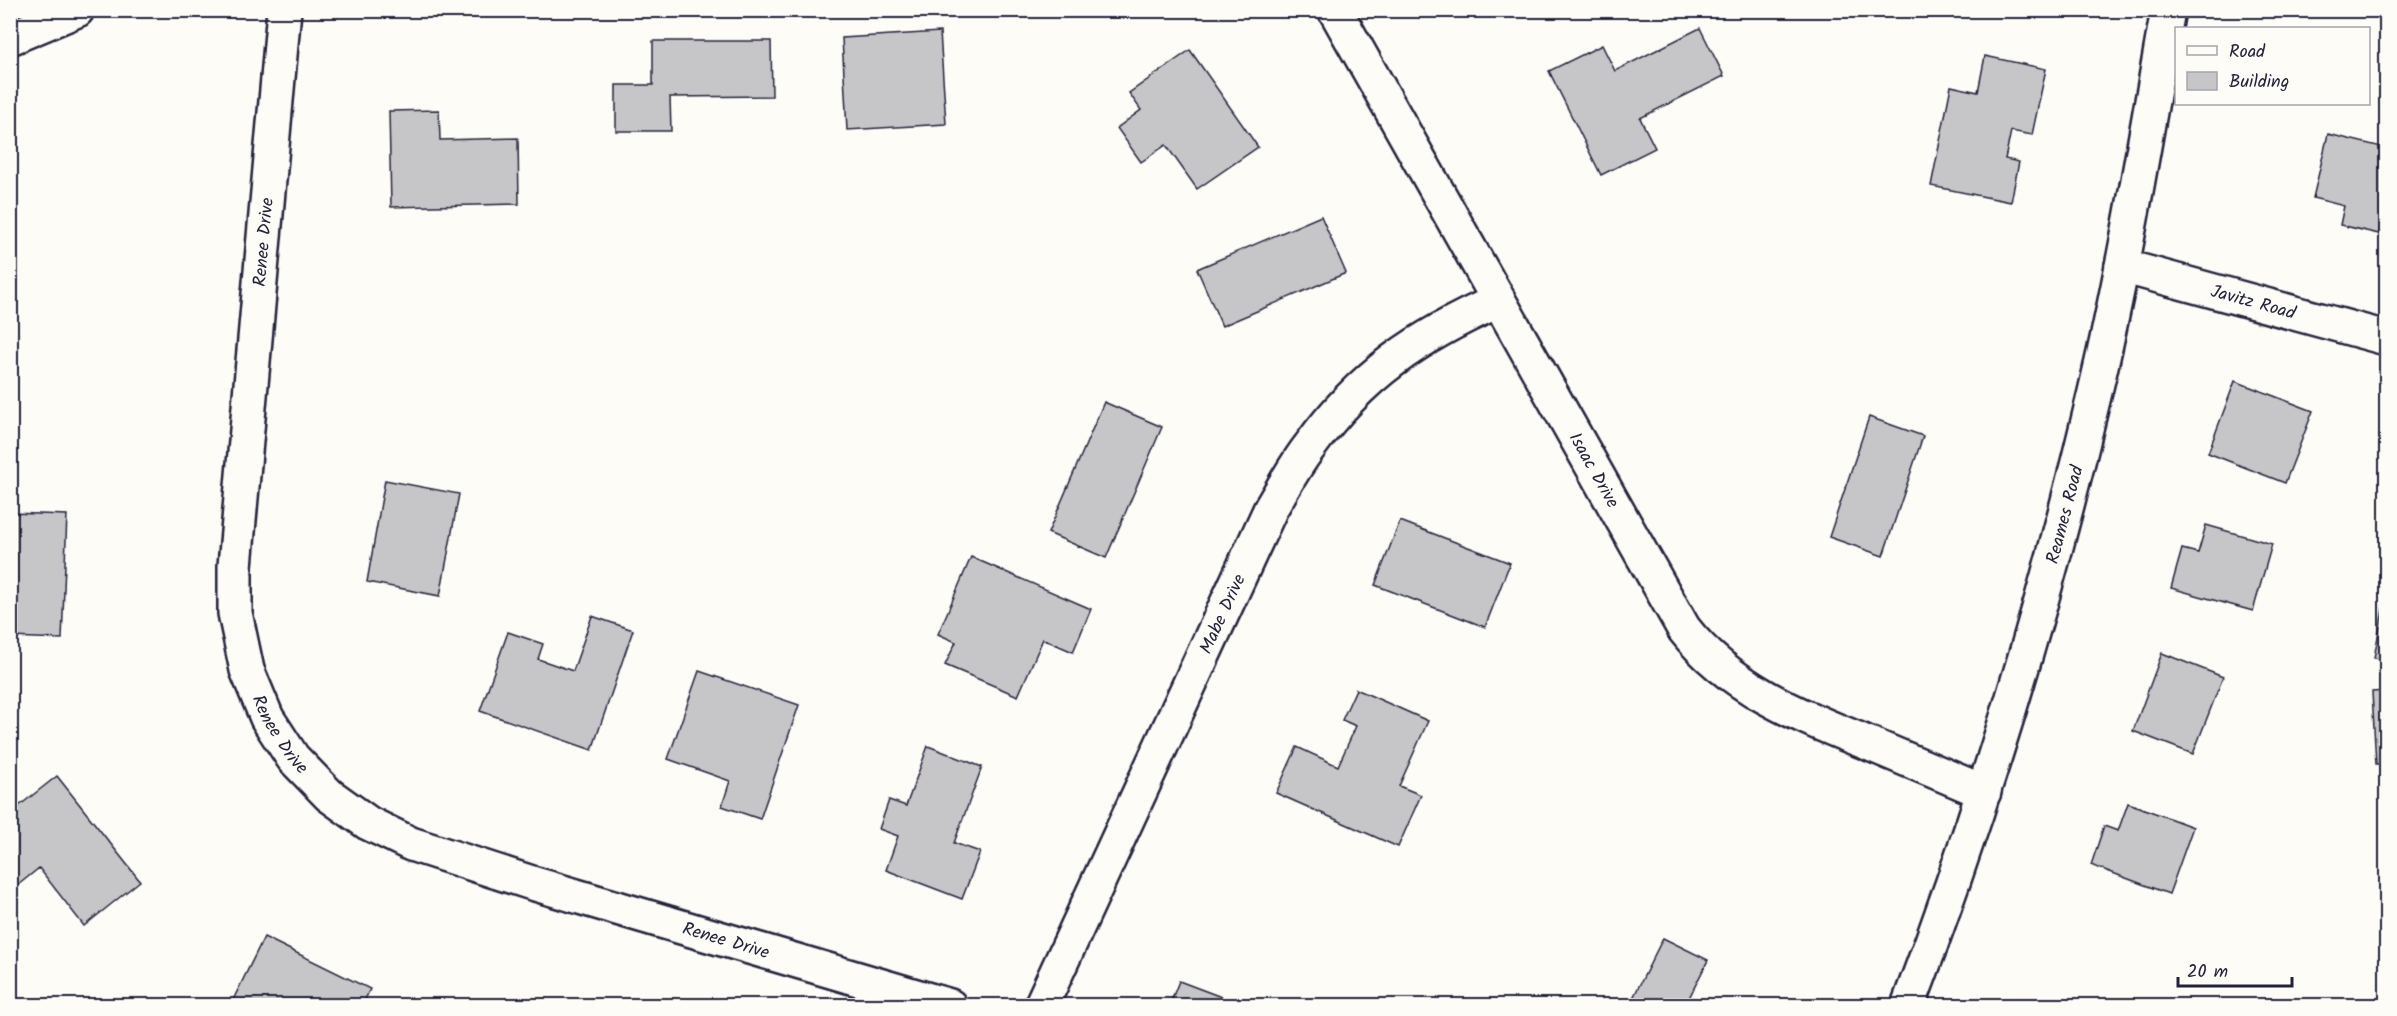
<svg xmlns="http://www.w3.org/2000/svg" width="2397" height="1016" font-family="Kalam,sans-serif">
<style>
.building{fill:#c6c6c8;stroke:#22223b;stroke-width:1.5}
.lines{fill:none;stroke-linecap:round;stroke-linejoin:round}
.minor-casing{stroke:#22223b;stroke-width:38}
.major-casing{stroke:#22223b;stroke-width:38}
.minor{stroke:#fdfcf7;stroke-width:33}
.major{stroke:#fdfcf7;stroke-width:33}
.labels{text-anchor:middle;stroke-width:6;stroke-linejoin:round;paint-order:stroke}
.street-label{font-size:18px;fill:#22223b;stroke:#fdfcf7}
</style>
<rect width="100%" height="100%" fill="#fdfcf7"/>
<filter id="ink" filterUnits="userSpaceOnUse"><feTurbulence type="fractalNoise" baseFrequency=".0167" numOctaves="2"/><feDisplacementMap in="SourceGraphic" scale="12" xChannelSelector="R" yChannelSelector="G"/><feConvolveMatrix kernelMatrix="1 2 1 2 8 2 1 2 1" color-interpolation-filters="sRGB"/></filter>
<g filter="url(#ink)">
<!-- building -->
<g class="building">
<polygon points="1700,28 1724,76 1640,118 1655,148 1601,175 1549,71 1602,45 1615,71"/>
<polygon points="940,32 946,124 847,130 842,38"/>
<polygon points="653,41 771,41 772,96 670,97 671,131 616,131 616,85 653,85"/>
<polygon points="1190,50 1258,147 1197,189 1166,145 1141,162 1117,128 1141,110 1129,93"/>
<polygon points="1985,56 2046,69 2032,135 2011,131 2005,159 2019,162 2011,202 1931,186 1951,86 1978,92"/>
<polygon points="439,110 440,140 518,138 519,204 391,207 389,111"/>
<polygon points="2328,134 2386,148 2386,202 2379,234 2340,225 2344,206 2313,198"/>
<polygon points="1321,216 1346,273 1222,326 1197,269"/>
<polygon points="2235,381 2313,411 2285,483 2208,453"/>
<polygon points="1104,402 1162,427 1106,558 1048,533"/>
<polygon points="1869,417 1923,436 1883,556 1829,537"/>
<polygon points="385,480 459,494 440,596 367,582"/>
<polygon points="10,513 67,515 62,639 10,637"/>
<polygon points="1400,521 1510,563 1485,627 1375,585"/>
<polygon points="2206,525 2272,544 2253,611 2171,588 2182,549 2198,553"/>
<polygon points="971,557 1091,609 1073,652 1043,639 1018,696 945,665 956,642 938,634"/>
<polygon points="2386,593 2386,660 2374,658"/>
<polygon points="592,616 633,630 592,750 480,711 508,632 543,644 538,659 573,671"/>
<polygon points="2162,653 2223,677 2193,754 2133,731"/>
<polygon points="699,671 799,705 760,819 722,806 730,781 668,759"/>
<polygon points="1356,689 1428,721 1399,786 1421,795 1398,847 1276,793 1297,747 1338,766 1356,726 1342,720"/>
<polygon points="2386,691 2386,764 2376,764 2372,692"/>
<polygon points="928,746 982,767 954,843 980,852 962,899 886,870 898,836 879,829 889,800 906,806"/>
<polygon points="57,776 140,881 84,926 39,868 18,885 10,875 10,813"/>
<polygon points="2128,803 2193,827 2169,894 2091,865 2104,826 2118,831"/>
<polygon points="264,937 370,989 362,1006 230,1006"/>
<polygon points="1663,938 1708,960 1685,1006 1629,1006"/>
<polygon points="1179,981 1224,998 1221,1006 1169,1006"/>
</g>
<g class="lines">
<defs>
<g id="minor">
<path id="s1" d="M284,10L235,566V613L247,670L267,718L293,758L329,795L368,823L411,844L532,883L950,1006"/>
<path id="s2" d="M1335,10L1684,629C1730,688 1798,715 1865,742C1905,759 1944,775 1984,792"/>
<polyline points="10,38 77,10"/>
<path id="s3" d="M2122,266L2386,338"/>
<path id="s4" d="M1041,1006L1271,508C1283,488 1295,465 1310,446C1361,375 1419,336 1498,301"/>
</g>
<g id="major">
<path id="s5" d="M1908,1006C1984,806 2046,600 2095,392C2125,266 2145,138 2168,10"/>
</g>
</defs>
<!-- minor casing -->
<use href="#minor" class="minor-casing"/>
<!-- major casing -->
<use href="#major" class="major-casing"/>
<!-- minor -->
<use href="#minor" class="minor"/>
<!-- major -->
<use href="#major" class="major"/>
</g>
</g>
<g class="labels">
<!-- street labels -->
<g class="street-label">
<text transform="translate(263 242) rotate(-85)" y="6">Renee Drive</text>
<text dy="6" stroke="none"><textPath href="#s3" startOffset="136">Javitz Road</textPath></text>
<text dy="6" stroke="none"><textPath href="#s2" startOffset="528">Isaac Drive</textPath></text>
<text dy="6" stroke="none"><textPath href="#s5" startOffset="516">Reames Road</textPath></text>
<text dy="6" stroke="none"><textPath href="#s4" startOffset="432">Mabe Drive</textPath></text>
<text dy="6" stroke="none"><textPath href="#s1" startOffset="736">Renee Drive</textPath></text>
<text dy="6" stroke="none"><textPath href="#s1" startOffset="1240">Renee Drive</textPath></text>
</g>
</g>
<!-- margin -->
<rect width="2397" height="1016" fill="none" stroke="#fdfcf7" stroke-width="36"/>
<rect x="18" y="18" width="2361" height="980" fill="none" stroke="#22223b" stroke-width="2" filter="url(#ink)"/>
<!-- legend -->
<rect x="2175" y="27" width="195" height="78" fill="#fdfcf7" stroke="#a5a5ac" stroke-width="1.5"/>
<rect x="2187" y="46" width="30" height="9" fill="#fdfcf7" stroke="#a5a5ac" stroke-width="1.5"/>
<text x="2229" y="57" font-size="18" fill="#22223b">Road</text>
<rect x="2187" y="72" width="30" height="18" fill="#c6c6c8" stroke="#a5a5ac" stroke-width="1.5"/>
<text x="2229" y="87" font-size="18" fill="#22223b">Building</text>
<!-- scale -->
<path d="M2178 977v9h114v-9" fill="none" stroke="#22223b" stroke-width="3"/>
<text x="2187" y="977" font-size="18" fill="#22223b" stroke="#fdfcf7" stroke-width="4.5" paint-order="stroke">20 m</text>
</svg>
